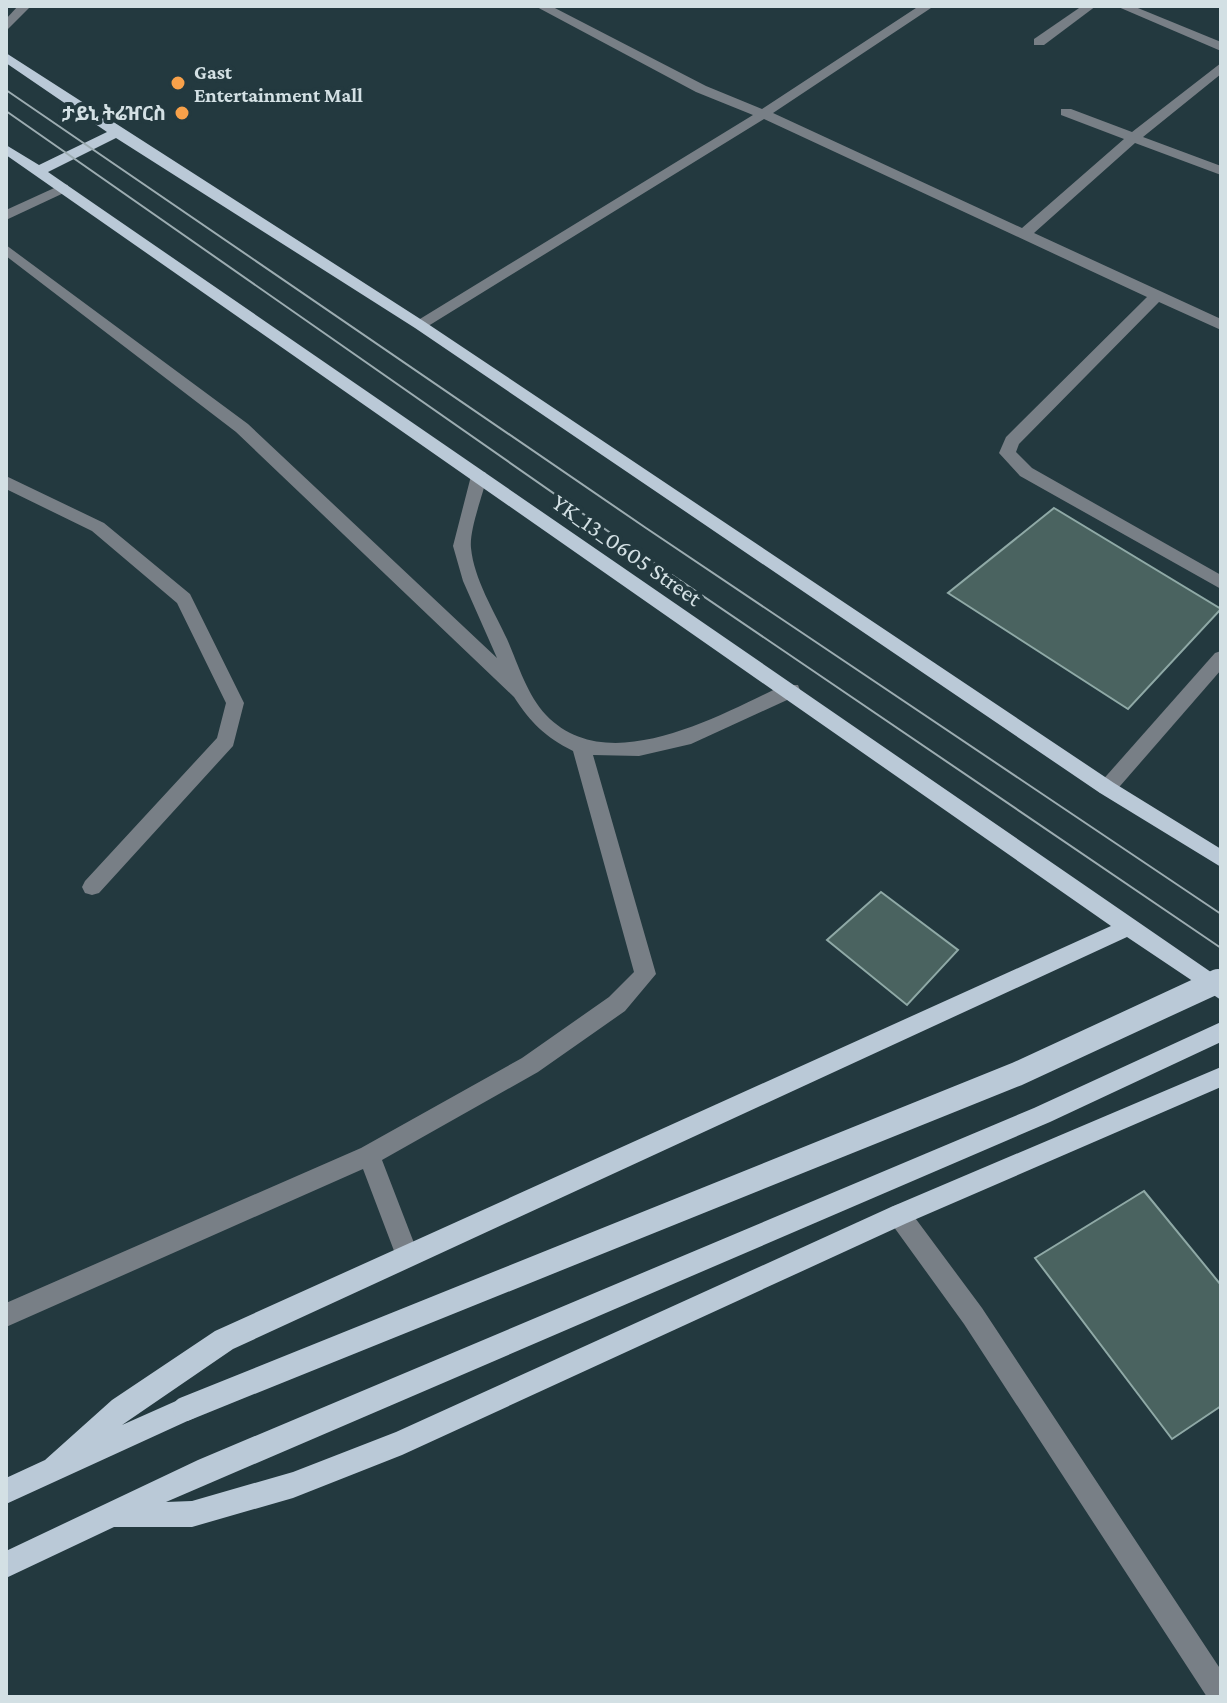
<svg xmlns="http://www.w3.org/2000/svg" width="1227" height="1703" font-family="'Crimson Pro','Noto Sans Ethiopic',serif">
<style>
.building{fill:#4a6360;stroke:#8fa9a6;stroke-width:2}
.lines{fill:none;stroke-linecap:round;stroke-linejoin:round}
.minor{fill:#787f86;fill-rule:evenodd}
.major{fill:#bac9d7;fill-rule:evenodd}
.tram{stroke:#9cacb1;stroke-width:2}
.major-bridge-far1{stroke:#bac9d7;stroke-width:19}
.major-bridge{stroke:#bac9d7;stroke-width:24}
.poi-dot{fill:#f8a14a;stroke:#23393f;stroke-width:3}
.labels{text-anchor:middle;stroke-width:8;stroke-linejoin:round;paint-order:stroke}
.far-poi-label{font-size:20px;font-weight:bold;fill:#d3e0e4;stroke:#23393f;text-anchor:start}
.street-label{font-size:24px;fill:#d3e0e4;stroke:#23393f}
</style>
<rect width="100%" height="100%" fill="#23393f"/>
<!-- building -->
<g class="building">
<polygon points="1054,508 1221,609 1128,709 948,593"/>
<polygon points="881,892 958,950 907,1005 827,940"/>
<polygon points="1144,1191 1221,1285 1221,1406 1172,1439 1035,1258"/>
</g>
<g class="lines">
<!-- minor -->
<g class="minor">
<polygon points="18,6 31,6 6,31 6,19"/>
<polygon points="535,6 551,6 706,86 762,109 919,6 934,6 773,113 1022,228 1124,139 1061,115 1061,109 1071,109 1132,132 1221,63 1221,74 1143,137 1221,166 1221,175 1135,143 1034,233 1221,319 1221,330 1159,302 1019,444 1016,452 1032,468 1221,575 1221,589 1020,476 999,453 1006,437 1147,297 764,119 425,328 415,328 415,322 753,115 696,92"/>
<polygon points="1082,6 1096,6 1044,45 1034,45 1034,39"/>
<polygon points="1116,6 1133,6 1221,42 1221,51"/>
<polygon points="63,184 68,185 68,191 6,220 6,210"/>
<path d="M6,245L248,424L497,658L463,581L453,546L471,476L473,472H485L487,476C483,495 469,530 471,548C474,579 494,611 507,639C518,664 527,695 546,715C608,780 720,715 784,685H798L800,690L798,695L691,744L639,756L593,755L656,974L625,1011L538,1072L382,1160L419,1256L415,1264L407,1267L399,1264L363,1169L6,1327V1303L361,1148L522,1058L609,997L634,972L573,751C545,737 531,723 514,697L236,432L6,256Z"/>
<polygon points="6,476 104,523 190,594 244,703 233,746 99,893 92,895 85,893 82,887 85,881 217,738 226,703 177,603 92,531 6,489"/>
<polygon points="1221,651 1221,670 1114,793 1100,793 1097,788 1100,783 1215,653"/>
<polygon points="899,1204 907,1207 982,1308 1221,1670 1221,1697 1207,1697 964,1324 891,1223 887,1215 891,1207"/>
</g>
<!-- major -->
<g class="major">
<polygon points="6,53 425,322 1114,783 1221,849 1221,867 1100,793 415,328 116,138 48,172 1221,979 1221,1000 1127,937 233,1349 122,1425 185,1397 194,1400 197,1409 194,1418 6,1504 6,1478 45,1460 112,1400 215,1331 1111,926 6,155 6,145 39,165 107,132 6,63"/>
<polygon points="1221,1022 1221,1042 1050,1122 166,1502 192,1501 293,1472 396,1432 891,1207 1221,1067 1221,1087 907,1223 402,1455 293,1498 192,1527 114,1527 6,1578 6,1551 198,1460 1034,1108"/>
</g>
<!-- tram -->
<g class="tram">
<polyline points="6,90 646,528 1221,914"/>
<polyline points="6,111 622,541 1221,948"/>
</g>
<!-- major-bridge-far1 -->
<polyline class="major-bridge-far1" points="1214,983 1221,980"/>
<!-- major-bridge -->
<polyline class="major-bridge" points="185,1409 1017,1074 1218,981"/>
</g>
<!-- markers -->
<g class="poi-dot">
<circle cx="178" cy="83" r="8"/>
<circle cx="182" cy="113" r="8"/>
</g>
<g class="labels">
<!-- far-poi labels -->
<g class="far-poi-label">
<text x="194" y="79">Gast<tspan x="194" dy="23">Entertainment Mall</tspan></text>
<text x="166" y="120" text-anchor="end">ታይኒ ትሬዠርስ</text>
</g>
<!-- street labels -->
<g class="street-label">
<text transform="translate(627 550) rotate(35)" y="8">YK_13_0605 Street</text>
</g>
</g>
<!-- border -->
<rect width="1227" height="1703" fill="none" stroke="#d3e0e4" stroke-width="16"/>
</svg>
